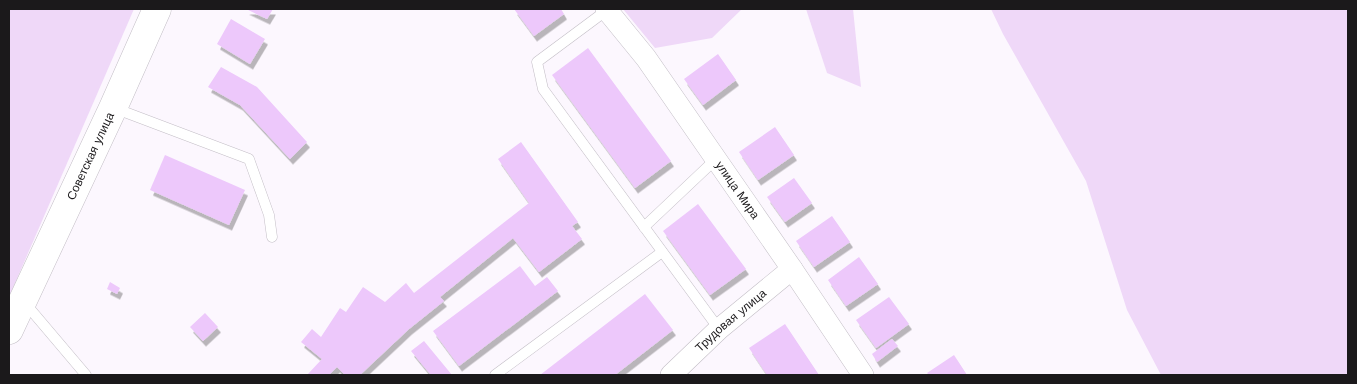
<svg xmlns="http://www.w3.org/2000/svg" width="1357" height="384" font-family="'Work Sans',sans-serif">
<style>
.green{fill:#efd8f8}
.building{fill:#edc8fb;filter:url(#shadow)}
.lines{fill:none;stroke-linecap:round;stroke-linejoin:round}
.lane-casing{stroke:#c3bec6;stroke-width:11}
.street-casing{stroke:#c3bec6;stroke-width:22}
.secondary-casing{stroke:#c3bec6;stroke-width:29}
.lane{stroke:#fff;stroke-width:10}
.street{stroke:#fff;stroke-width:21}
.secondary{stroke:#fff;stroke-width:28}
.labels{text-anchor:middle;stroke-width:5;stroke-linejoin:round;paint-order:stroke}
.street-label{font-size:12px;fill:#1b191b;stroke:#fff}
</style>
<defs>
<filter id="shadow"><feDropShadow dx="3" dy="5.5" stdDeviation="0" flood-color="#0004"/></filter>
</defs>
<rect width="100%" height="100%" fill="#fcf7fe"/>
<!-- green -->
<g class="green">
<polygon points="9,9 134,9 9,297"/>
<polygon points="623,9 742,9 712,38 655,48"/>
<polygon points="806,9 853,9 861,87 827,73"/>
<polygon points="991,9 1348,9 1348,375 1161,375 1127,310 1086,181 1003,34"/>
</g>
<!-- building -->
<g class="building">
<polygon points="246,9 273,9 267,19"/>
<polygon points="514,9 561,9 564,14 534,36"/>
<polygon points="231,19 265,39 250,64 217,44"/>
<polygon points="588,48 671,161 635,188 552,75"/>
<polygon points="718,54 736,80 703,105 684,79"/>
<polygon points="221,67 257,87 307,142 290,159 240,105 208,87"/>
<polygon points="775,127 794,155 758,180 739,152"/>
<polygon points="521,142 578,222 572,226 582,239 539,272 513,238 440,297 444,301 409,329 360,375 345,375 337,367 329,375 307,375 322,359 301,342 312,329 321,337 340,308 346,312 363,287 385,302 406,283 414,293 529,203 498,159"/>
<polygon points="165,155 245,190 229,225 150,190"/>
<polygon points="794,178 812,203 785,222 767,197"/>
<polygon points="698,204 746,269 710,295 663,231"/>
<polygon points="832,216 850,242 814,267 796,241"/>
<polygon points="859,257 878,284 846,306 828,280"/>
<polygon points="520,266 535,286 547,277 558,291 459,366 433,331"/>
<polygon points="110,282 120,288 117,294 107,289"/>
<polygon points="645,294 673,330 615,375 540,375"/>
<polygon points="889,297 909,324 876,348 856,320"/>
<polygon points="205,313 218,327 203,341 190,327"/>
<polygon points="785,324 819,375 767,375 749,348"/>
<polygon points="892,339 898,346 877,362 872,354"/>
<polygon points="424,341 452,375 428,375 430,374 411,351"/>
<polygon points="954,355 967,375 929,375 927,373"/>
</g>
<g class="lines">
<defs>
<g id="lane">
<polyline points="607,10 537,62 543,89 719,329"/>
<polyline points="114,108 249,159 269,215 272,237"/>
<polyline points="644,227 716,159"/>
<polyline points="25,303 86,375"/>
<polyline points="495,375 662,252"/>
</g>
<g id="street">
<path id="s1" d="M606,9L646,58L792,269L863,375"/>
<path id="s2" d="M671,375L719,329L792,269"/>
</g>
<g id="secondary">
<path id="s3" d="M9,330L113,108L157,9"/>
</g>
</defs>
<!-- lane casing -->
<use href="#lane" class="lane-casing"/>
<!-- street casing -->
<use href="#street" class="street-casing"/>
<!-- secondary casing -->
<use href="#secondary" class="secondary-casing"/>
<!-- lane -->
<use href="#lane" class="lane"/>
<!-- street -->
<use href="#street" class="street"/>
<!-- secondary -->
<use href="#secondary" class="secondary"/>
</g>
<g class="labels">
<!-- street labels -->
<g class="street-label">
<text dy="4" stroke="none"><textPath href="#s3" startOffset="192">Советская улица</textPath></text>
<text dy="4" stroke="none"><textPath href="#s1" startOffset="224">улица Мира</textPath></text>
<text dy="4" stroke="none"><textPath href="#s2" startOffset="81">Трудовая улица</textPath></text>
</g>
</g>
<!-- border -->
<rect width="1357" height="384" fill="none" stroke="#1b191b" stroke-width="20"/>
</svg>
